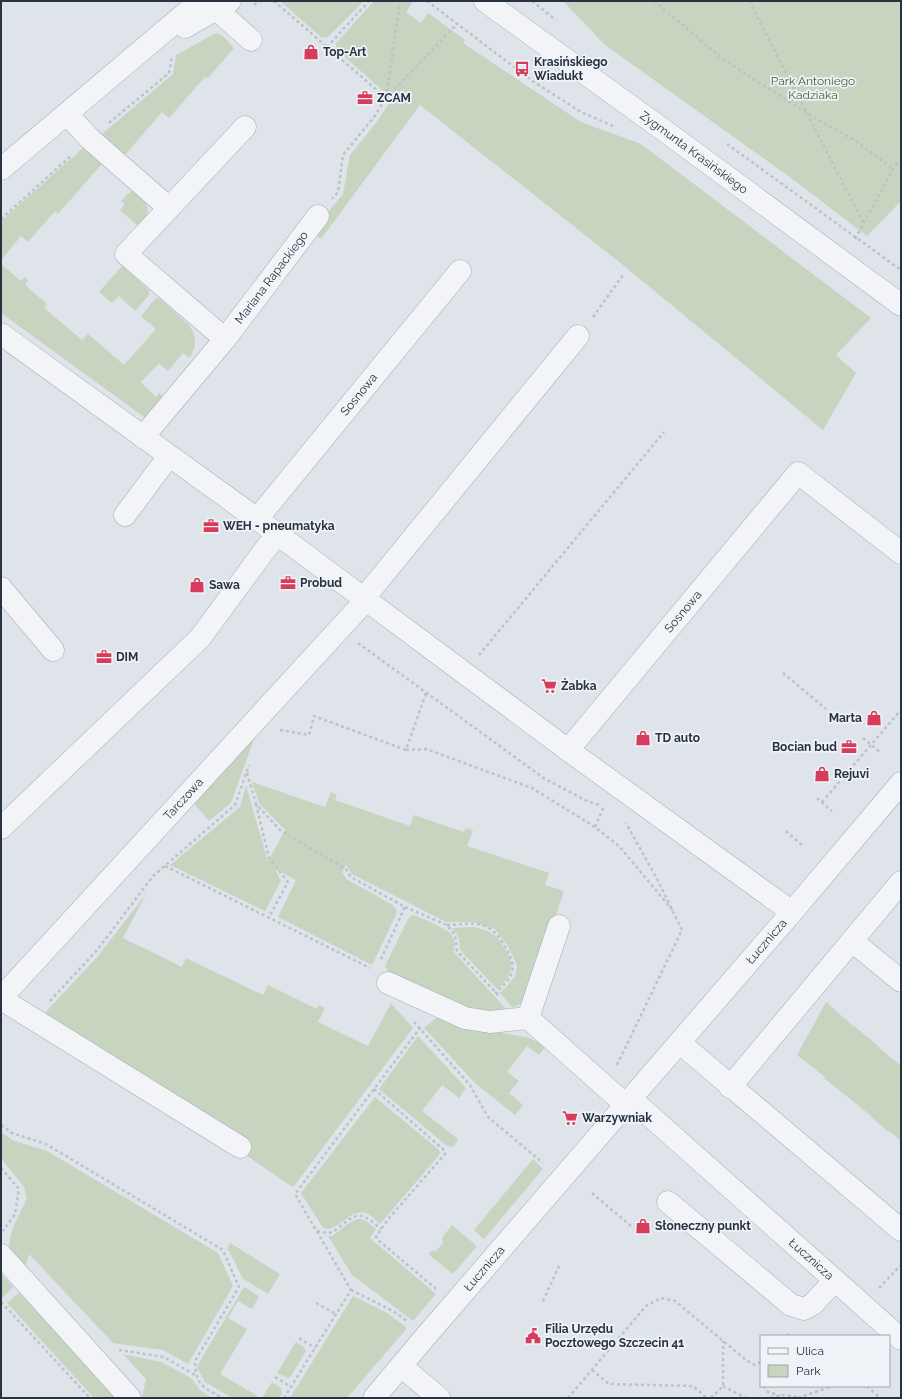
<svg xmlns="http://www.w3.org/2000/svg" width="902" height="1399" font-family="Raleway,sans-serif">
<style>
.green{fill:#c6d4c0}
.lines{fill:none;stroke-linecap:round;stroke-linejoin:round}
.minor-casing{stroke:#a4abb4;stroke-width:23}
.path{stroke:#bdc2c9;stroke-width:2.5;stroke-dasharray:3 3;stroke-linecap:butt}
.minor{stroke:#f2f4f8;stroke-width:22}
.labels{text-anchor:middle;stroke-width:3.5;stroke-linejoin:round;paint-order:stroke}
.poi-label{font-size:12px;font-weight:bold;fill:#273242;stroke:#eff3f7;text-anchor:start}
.park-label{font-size:12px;fill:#3e5f33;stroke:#eff3f7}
.street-label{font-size:12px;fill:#273242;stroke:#eff3f7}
</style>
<rect width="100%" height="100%" fill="#dfe4ea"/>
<!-- green -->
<g class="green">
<polygon points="280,1 364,1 328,37 322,38"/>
<polygon points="374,1 413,1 406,12 421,23 428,13 465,40 463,43 581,122 641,144 871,318 836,355 856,373 823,430 623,265 420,105 321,239 312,232 343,194 350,155 376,123 392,99 336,49 336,43"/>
<polygon points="563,1 901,1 901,201 867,236 791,178 605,45"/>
<polygon points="216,33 223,36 234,48 208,78 205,77 169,118 162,112 125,155 102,134 173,74 176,55"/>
<polygon points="83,148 102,163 101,165 58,214 55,211 28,242 21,236 1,260 1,221"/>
<path d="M131,191C135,192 138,195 141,198C153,209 147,216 139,227L120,210L125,204L121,201Z"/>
<path d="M1,264L21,281L25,277L28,280L25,285L47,304L44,308L82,340L88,334L124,365L156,329L141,316L155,299L159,298L188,324C197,335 197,346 190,358L183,353L168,371L159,363L141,382L156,397L159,393L166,399L148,417H144L1,313Z"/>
<polygon points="122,266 149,290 149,295 135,311 119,296 112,303 99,292"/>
<polygon points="254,739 231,803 209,821 193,802"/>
<polygon points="252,782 325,807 331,792 337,795 335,800 410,826 414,815 464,832 466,828 473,830 467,846 549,873 545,885 564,891 528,998 513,1008 500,993 508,985 515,976 517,966 513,956 507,945 495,929 473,922 446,922 352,874 346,865 342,872 346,879 393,905 397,910 396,915 372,965 278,917 296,880 275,869 281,881 265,911 170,865 240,807 246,785 268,862 285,830 259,803"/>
<polygon points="146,894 123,938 182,967 186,958 263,995 268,985 317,1009 319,1005 325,1008 318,1022 368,1046 391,1003 413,1028 294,1186 291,1186 42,1016 99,955"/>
<path d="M413,915C421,917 446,929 451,934C455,939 455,946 454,952L507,1010L485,1016L389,973L385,966L408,919Z"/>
<path d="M473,927C480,928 487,930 493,934C501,940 513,959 511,969C509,978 503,984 497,989L460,950L459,938L452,928Z"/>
<polygon points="826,1002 853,1026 854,1026 877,1045 877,1046 901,1066 901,1141 889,1131 888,1132 865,1111 824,1078 825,1077 797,1055"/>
<polygon points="442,1013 486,1030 530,1038 546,1046 539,1055 527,1046 507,1072 519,1081 509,1093 523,1105 515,1115 475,1083 424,1028"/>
<polygon points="418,1036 466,1088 459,1098 442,1085 422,1111 458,1139 454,1146 450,1147 446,1145 379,1089"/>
<path d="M375,1097L439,1150L440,1154L380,1224C376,1221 371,1214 365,1213C348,1209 337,1234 323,1228L301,1193Z"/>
<path d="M1,1132L12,1140L47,1151L218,1253L233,1286L188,1364L163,1350L113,1343L29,1254L24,1272C20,1267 15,1262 12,1257C3,1238 20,1215 27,1198L24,1187L1,1158Z"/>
<polygon points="533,1159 543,1169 484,1239 474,1230"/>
<path d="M357,1219C365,1218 370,1224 376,1229L370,1238L436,1294L413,1321L352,1275L328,1236H332L349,1223Z"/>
<polygon points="452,1225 477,1246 453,1274 428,1254 431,1251 436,1251 443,1243 442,1238"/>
<polygon points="230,1243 280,1274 268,1294 243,1279 229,1251 227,1250"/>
<polygon points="1,1274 13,1287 1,1299"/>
<polygon points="244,1287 259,1296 252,1309 238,1301 228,1318 247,1329 220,1374 261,1398 232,1398 205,1382 197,1368 200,1361"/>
<polygon points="19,1293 117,1398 94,1398 7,1303"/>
<polygon points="353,1296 387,1313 407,1328 347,1398 290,1398"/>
<polygon points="296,1342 304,1347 306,1351 291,1376 288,1378 277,1373"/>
<polygon points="123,1354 161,1362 191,1378 201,1391 212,1398 143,1398 142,1397 146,1379"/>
<polygon points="272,1382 281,1388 282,1394 279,1398 262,1398"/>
</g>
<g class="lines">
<defs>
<g id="minor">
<path id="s1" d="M485,1L669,134L901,305"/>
<polyline points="216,9 251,40"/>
<polyline points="185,27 230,1"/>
<polyline points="67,114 90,139 169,208"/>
<polyline points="1,169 200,1"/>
<polyline points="1,334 257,519 568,750 792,912"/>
<polyline points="225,339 126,254 245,127"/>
<path id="s2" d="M143,437L225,339L318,216"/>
<polyline points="125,515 169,456"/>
<path id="s3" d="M257,519L460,271"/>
<polyline points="1,588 53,650"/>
<polyline points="364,598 578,336"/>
<path id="s4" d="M568,750L798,473L901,553"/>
<polyline points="1,828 200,638 264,551 278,534"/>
<polyline points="852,941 901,981"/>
<polyline points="388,983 465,1018 490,1022 528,1018 626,1105"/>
<path id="s5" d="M1,998L366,600"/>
<polyline points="1,999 240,1147"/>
<polyline points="528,1018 559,926"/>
<polyline points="680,1043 901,1230"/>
<polyline points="730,1087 901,882"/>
<path id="s6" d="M631,1099L901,1339"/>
<polyline points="668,1202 791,1305 804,1309 813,1304 835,1280"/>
<polyline points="1,1255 130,1398"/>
<polyline points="401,1366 439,1398"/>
<path id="s7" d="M374,1398L426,1336L792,912L901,783"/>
</g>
</defs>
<!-- minor casing -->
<use href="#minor" class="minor-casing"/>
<!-- path -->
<g class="path">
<polyline points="274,1 386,98 374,117 343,155 338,192 332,199"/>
<polyline points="427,1 534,82 581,112 613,126"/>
<polyline points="532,1 556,20"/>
<polyline points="654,1 723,59 808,114 856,141 893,169"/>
<polyline points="749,1 864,224"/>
<polyline points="254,5 261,1"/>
<polyline points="327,47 369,1"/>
<polyline points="386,98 457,24"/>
<polyline points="386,98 400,1"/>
<polyline points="109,123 169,73 172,57"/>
<polyline points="727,144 901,270"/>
<polyline points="1,219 72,155"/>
<polyline points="855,239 893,169 901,159"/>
<polyline points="593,317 623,275"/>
<polyline points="358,643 545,779 589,802 601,805"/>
<polyline points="479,655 664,432"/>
<polyline points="783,673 826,709"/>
<polyline points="280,730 309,735 314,716 406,750 426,693"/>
<polyline points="863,738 881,753"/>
<polyline points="406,750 426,749 532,788 595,827 620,847 674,912"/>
<polyline points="247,773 256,804 281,831 346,869 351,877 405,907 381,959"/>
<polyline points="817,798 832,811"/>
<polyline points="822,802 900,711 901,712"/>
<polyline points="256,804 269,858 288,882 269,917"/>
<polyline points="595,827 604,806"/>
<polyline points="786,831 803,846"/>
<polyline points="165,866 370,968"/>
<polyline points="405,907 447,925 455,935 457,951 499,996"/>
<path d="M447,925C460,925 475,921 487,927C495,931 500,938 504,945C518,967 515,976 495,993"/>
<polyline points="50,1001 98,949 153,876 235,805 249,765"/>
<polyline points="414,1022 470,1085 488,1117 543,1163"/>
<polyline points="617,1065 682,930 657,879 626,823"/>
<polyline points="374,1089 445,1151 445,1154 390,1217 376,1236 377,1239 436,1289"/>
<path d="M1,1125L12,1133L46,1144L223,1250L239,1287L195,1361C196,1386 202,1386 222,1398"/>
<polyline points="1,1168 19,1189 15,1214 3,1231"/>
<polyline points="592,1193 631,1226"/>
<path d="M317,1231C322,1232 327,1234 332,1232C343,1227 352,1211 365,1217C371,1220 376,1225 381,1229"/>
<polyline points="879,1288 901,1265"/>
<polyline points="351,1290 393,1311 407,1321"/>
<polyline points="543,1301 559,1266"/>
<polyline points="316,1303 336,1314"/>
<polyline points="1,1304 2,1303 90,1398"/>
<polyline points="787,1336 791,1331"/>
<polyline points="299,1338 315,1348"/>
<polyline points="119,1350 164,1357 195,1375"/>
<polyline points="592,1370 609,1384 693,1386 707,1398"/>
<polyline points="275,1377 291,1387"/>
<polyline points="723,1386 742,1396 747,1398"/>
<polyline points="764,1386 766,1391 780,1396"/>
<polyline points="867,1386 880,1398"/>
<polyline points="284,1398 351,1290 295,1194 420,1028"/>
<polyline points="568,1398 646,1306 661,1298 675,1301 746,1360 755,1365 761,1362"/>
<polyline points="711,1398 723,1386 723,1341"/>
<polyline points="770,1398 784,1395 798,1397"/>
<polyline points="798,1398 832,1386"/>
</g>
<!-- minor -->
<use href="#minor" class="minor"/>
</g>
<!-- icons -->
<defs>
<symbol id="shop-bare" viewBox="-9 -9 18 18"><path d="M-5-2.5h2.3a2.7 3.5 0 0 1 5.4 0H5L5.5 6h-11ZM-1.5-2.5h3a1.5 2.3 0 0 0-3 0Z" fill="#d73c5c" stroke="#eff3f7" stroke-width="2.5" paint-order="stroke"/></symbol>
<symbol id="bus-bare" viewBox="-9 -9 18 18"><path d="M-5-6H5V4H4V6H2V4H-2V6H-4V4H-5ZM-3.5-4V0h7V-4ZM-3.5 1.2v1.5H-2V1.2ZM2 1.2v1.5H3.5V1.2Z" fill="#d73c5c" stroke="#eff3f7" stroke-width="2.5" paint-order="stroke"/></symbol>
<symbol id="office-bare" viewBox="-9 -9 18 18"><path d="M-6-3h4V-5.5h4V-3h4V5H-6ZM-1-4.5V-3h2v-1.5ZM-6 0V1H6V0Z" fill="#d73c5c" stroke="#eff3f7" stroke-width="2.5" paint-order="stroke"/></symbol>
<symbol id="supermarket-bare" viewBox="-9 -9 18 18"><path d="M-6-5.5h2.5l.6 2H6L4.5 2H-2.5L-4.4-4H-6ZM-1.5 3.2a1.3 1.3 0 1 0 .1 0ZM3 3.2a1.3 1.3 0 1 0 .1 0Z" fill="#d73c5c" stroke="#eff3f7" stroke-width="2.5" paint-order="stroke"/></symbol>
<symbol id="civic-bare" viewBox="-9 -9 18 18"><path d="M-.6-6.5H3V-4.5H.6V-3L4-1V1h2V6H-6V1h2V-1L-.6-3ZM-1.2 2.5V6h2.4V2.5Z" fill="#d73c5c" stroke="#eff3f7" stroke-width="2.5" paint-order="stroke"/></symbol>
</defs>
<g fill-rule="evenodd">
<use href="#shop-bare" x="300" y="41" width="22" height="22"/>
<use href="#bus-bare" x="511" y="58" width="22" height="22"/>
<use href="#office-bare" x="354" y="87" width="22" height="22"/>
<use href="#office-bare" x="200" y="515" width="22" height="22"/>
<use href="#office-bare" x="277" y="572" width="22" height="22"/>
<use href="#shop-bare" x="186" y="574" width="22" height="22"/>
<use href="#office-bare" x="93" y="646" width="22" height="22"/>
<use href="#supermarket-bare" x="538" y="675" width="22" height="22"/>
<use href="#shop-bare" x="863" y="707" width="22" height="22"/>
<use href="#shop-bare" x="632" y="727" width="22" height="22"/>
<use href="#office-bare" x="838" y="736" width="22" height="22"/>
<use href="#shop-bare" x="811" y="763" width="22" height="22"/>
<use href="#supermarket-bare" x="559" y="1107" width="22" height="22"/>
<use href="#shop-bare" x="632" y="1215" width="22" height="22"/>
<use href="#civic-bare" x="522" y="1325" width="22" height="22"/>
</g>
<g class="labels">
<!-- poi labels -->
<g class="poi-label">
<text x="323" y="56">Top-Art</text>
<text x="534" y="66">Krasińskiego<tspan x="534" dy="14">Wiadukt</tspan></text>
<text x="377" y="102">ZCAM</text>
<text x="223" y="530">WEH - pneumatyka</text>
<text x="300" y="587">Probud</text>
<text x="209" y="589">Sawa</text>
<text x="116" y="661">DIM</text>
<text x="561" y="690">Żabka</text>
<text x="862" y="722" text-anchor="end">Marta</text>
<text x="655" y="742">TD auto</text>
<text x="837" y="751" text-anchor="end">Bocian bud</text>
<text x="834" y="778">Rejuvi</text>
<text x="582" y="1122">Warzywniak</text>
<text x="655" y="1230">Słoneczny punkt</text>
<text x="545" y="1333">Filia Urzędu<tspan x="545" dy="14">Pocztowego Szczecin 41</tspan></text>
</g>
<!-- park labels -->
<g class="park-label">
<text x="813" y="85">Park Antoniego<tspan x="813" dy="14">Kadziaka</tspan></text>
</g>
<!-- street labels -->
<g class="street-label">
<text dy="4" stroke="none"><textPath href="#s1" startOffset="258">Zygmunta Krasińskiego</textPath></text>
<text dy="4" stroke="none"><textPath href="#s2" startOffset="205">Mariana Rapackiego</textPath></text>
<text dy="4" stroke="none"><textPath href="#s3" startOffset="161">Sosnowa</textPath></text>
<text dy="4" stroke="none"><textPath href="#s4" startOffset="180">Sosnowa</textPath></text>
<text dy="4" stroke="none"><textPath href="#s5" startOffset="270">Tarczowa</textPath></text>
<text dy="4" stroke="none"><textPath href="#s7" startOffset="602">Łucznicza</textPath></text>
<text dy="4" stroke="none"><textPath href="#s6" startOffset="241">Łucznicza</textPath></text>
<text dy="4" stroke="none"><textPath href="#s7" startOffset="170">Łucznicza</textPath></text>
</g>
</g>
<!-- border -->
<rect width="902" height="1399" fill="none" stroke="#273242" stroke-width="4"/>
<!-- legend -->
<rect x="760" y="1335" width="130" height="52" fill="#eff3f7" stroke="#9fa6af"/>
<rect x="768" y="1348" width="20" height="6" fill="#f2f4f8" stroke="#9fa6af"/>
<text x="796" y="1355" font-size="12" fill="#273242">Ulica</text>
<rect x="768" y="1365" width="20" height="12" fill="#c6d4c0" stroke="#9fa6af"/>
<text x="796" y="1375" font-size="12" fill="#273242">Park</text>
</svg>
